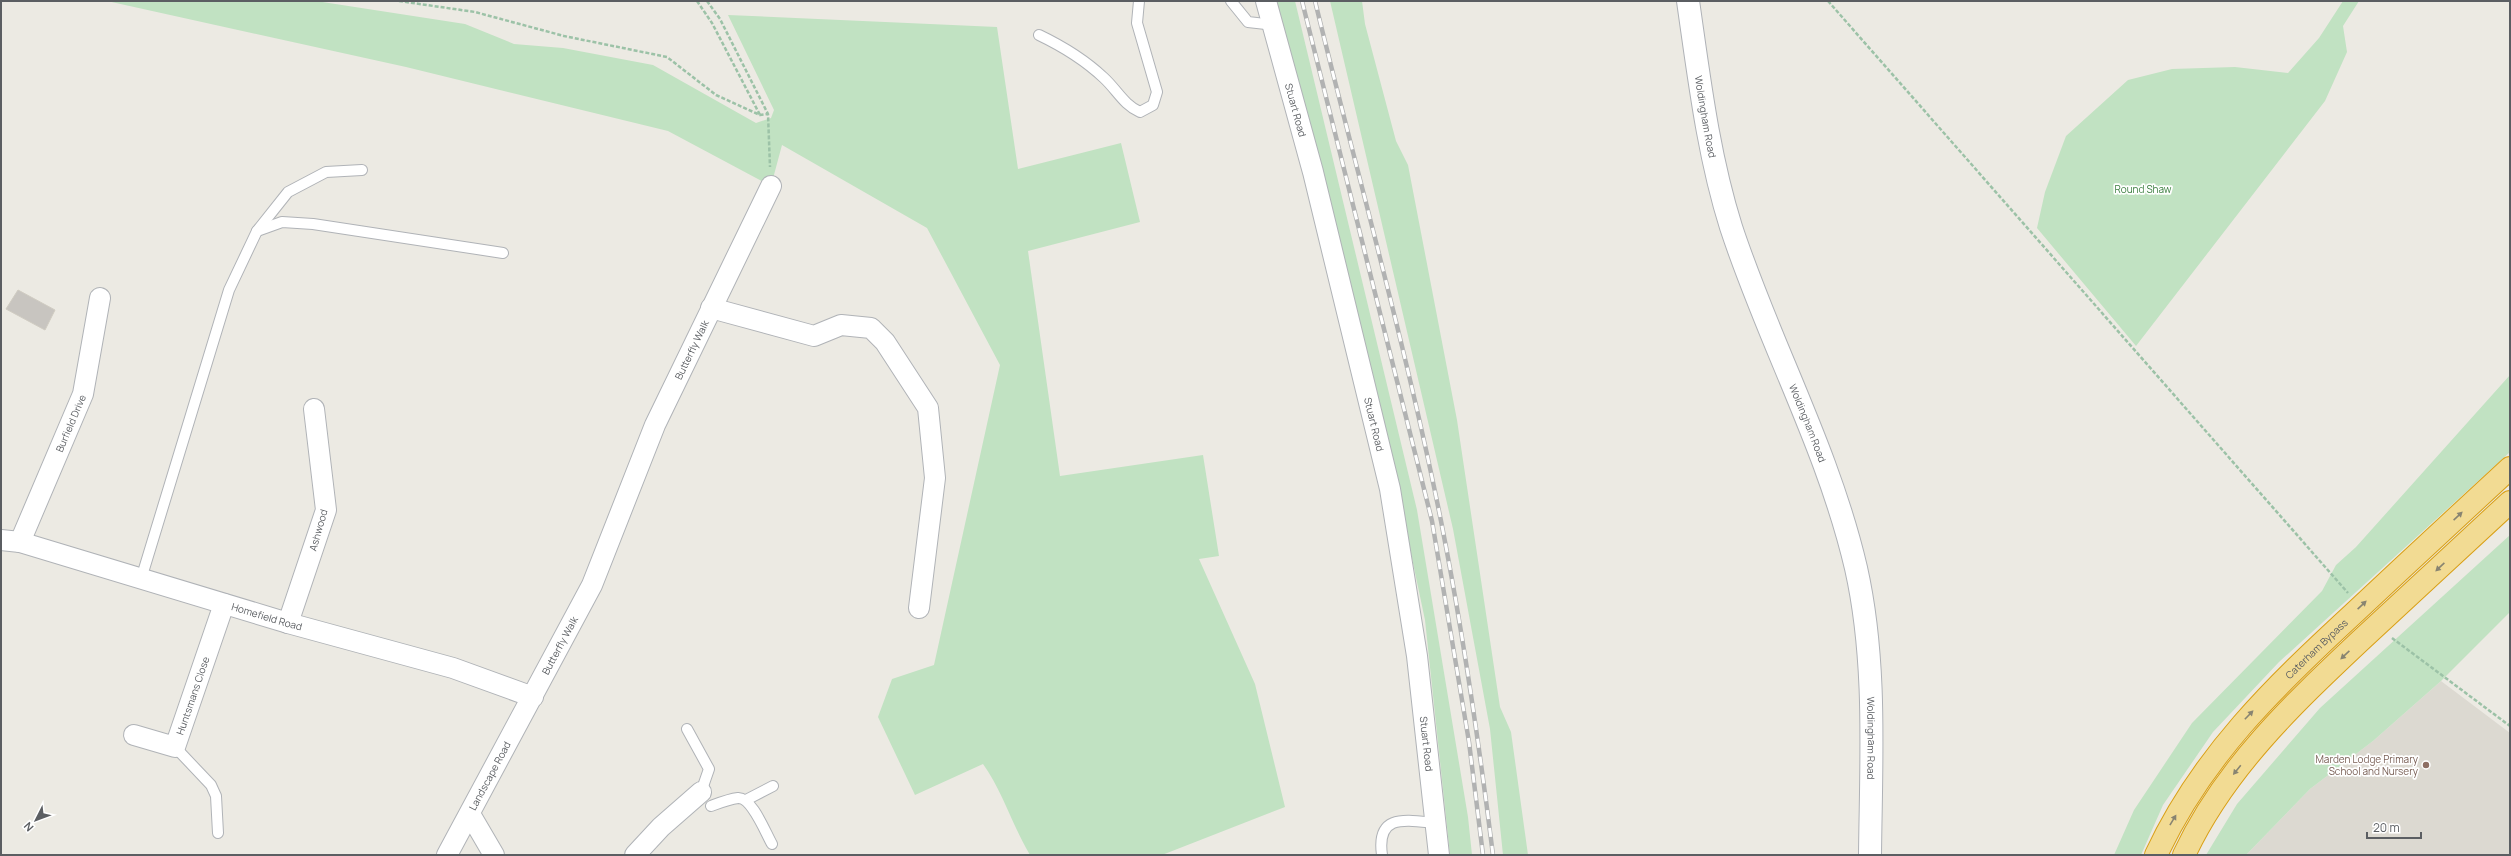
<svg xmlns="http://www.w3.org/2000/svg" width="2511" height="856" font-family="Manrope,sans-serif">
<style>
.education{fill:#dcd9d1}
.green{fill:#c1e2c2}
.building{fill:#c8c5c0;stroke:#d0ccc2}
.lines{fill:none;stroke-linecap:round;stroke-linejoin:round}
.lane-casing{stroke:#b0b3b7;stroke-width:12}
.street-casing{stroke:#b0b3b7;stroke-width:22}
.secondary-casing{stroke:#afb2b7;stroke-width:24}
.highway-casing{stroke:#d99f15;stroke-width:24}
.path{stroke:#9cc2a7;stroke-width:2.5;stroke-dasharray:4 2;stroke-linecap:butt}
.lane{stroke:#fff;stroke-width:10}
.street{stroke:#fff;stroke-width:20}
.secondary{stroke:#fff;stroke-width:22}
.highway{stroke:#f2db93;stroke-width:22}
.rail-casing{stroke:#b1b2b2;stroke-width:4.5}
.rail{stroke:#fff;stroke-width:3;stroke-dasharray:9;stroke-linecap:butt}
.oneway{fill:#888471}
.education-dot{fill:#8d6e63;stroke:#fff;stroke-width:1.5}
.labels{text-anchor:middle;stroke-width:3.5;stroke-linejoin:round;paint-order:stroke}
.street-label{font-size:10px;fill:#5b5e62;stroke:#fff}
.park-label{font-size:10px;fill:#3c7f40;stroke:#fff}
.education-label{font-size:10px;fill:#785e54;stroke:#fff;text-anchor:end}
</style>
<rect width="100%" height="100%" fill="#eceae3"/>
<!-- education -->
<polygon class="education" points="2441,681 2510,733 2510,855 2246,855 2310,789 2373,741"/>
<!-- green -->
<g class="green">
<path d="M107,1H316L465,24L514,44L563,48L653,65L756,123L771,118L774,110L728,15L997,27L1018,169L1121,143L1140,222L1028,251L1060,476L1203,455L1219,556L1199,559L1255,684L1285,807L1162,855H1030C1012,825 1003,792 983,764L915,795L878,717L892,679L934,665L1000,365L927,228L782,145L771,186L668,131L406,67Z"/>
<polygon points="1276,1 1295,1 1417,510 1468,817 1472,855 1450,855 1425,620 1375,383"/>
<polygon points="1330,1 1362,1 1365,24 1396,141 1408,165 1457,420 1500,707 1511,732 1528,855 1503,855 1490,729 1453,529"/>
<polygon points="2343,1 2359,1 2343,26 2347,52 2325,101 2136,346 2037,228 2045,192 2066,136 2128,80 2172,69 2235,67 2288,73 2319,38"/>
<polygon points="2510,375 2510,452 2279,662 2213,732 2163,805 2141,855 2114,855 2134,810 2192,723 2322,591 2336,565 2356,547"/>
<polygon points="2510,535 2510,612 2441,681 2373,741 2310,789 2246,855 2206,855 2237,804 2320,708"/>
</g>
<!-- building -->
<polygon class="building" points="18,290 55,310 45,330 6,309"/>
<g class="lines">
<defs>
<g id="lane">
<polyline points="1231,1 1248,22 1274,25"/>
<path d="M1039,35C1062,46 1086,61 1104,78C1117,90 1124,105 1140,112L1153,105L1157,92L1137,23L1139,1"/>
<polyline points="257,231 282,222 313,224 503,253"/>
<polyline points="141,579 229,290 257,231 288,192 326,172 362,170"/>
<polyline points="687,729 709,769 701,792"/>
<polyline points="175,747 211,785 216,796 218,833"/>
<polyline points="746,800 773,786"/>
<path d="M711,806C719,803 729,799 738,798C752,797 766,834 772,844"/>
<path d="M1382,855C1376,813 1406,820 1436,823"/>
</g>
<g id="street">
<path id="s1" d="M1266,1L1313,172L1390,489L1417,656L1439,855"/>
<polyline points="711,308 814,336 841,325 871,328 885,342 928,408 935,478 919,608"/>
<path id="s2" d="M1,540L20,542L288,623L453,668L533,697"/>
<path id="s3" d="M20,542L83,394L100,298"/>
<polyline points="288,623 326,510 314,409"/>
<path id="s4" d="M134,735L175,747L224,604"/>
<polyline points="470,814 494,855"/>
<path id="s5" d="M447,855L592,585L655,425L771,186"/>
<polyline points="635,855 661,827 701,792"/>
</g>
<g id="secondary">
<path id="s6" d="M1688,1C1699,77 1708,154 1731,227C1769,343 1828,448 1856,568C1877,661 1871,760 1870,855"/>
</g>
<g id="highway">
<path id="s7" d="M2156,855C2202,756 2274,687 2353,614C2405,565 2457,517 2510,468"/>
<path d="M2184,855C2224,769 2293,704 2361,640C2411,594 2460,548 2510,502"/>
</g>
</defs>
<!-- lane casing -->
<use href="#lane" class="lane-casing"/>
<!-- street casing -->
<use href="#street" class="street-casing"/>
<!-- secondary casing -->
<use href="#secondary" class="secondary-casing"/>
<!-- highway casing -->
<use href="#highway" class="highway-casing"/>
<!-- path -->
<g class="path">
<polyline points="399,1 475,12 564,36 667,57 716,95 760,115 768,114"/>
<polyline points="697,1 712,23 760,115"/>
<polyline points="707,1 720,19 768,114 770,167"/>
<polyline points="1828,1 2348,593"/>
<polyline points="2392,638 2510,726"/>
</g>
<!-- lane -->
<use href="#lane" class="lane"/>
<!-- street -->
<use href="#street" class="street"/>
<!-- secondary -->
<use href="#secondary" class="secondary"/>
<!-- highway -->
<use href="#highway" class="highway"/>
<defs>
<g id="rail">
<polyline points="1302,1 1432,521 1469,742 1483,855"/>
<path d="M1315,1C1357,174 1406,346 1441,521C1463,632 1479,743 1493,855"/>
</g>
</defs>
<!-- rail casing -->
<use href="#rail" class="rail-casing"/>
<!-- rail -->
<use href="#rail" class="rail"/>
</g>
<!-- one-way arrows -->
<defs><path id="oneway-solid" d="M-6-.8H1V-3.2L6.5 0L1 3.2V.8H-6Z"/></defs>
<g class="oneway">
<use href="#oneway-solid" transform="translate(2458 516) rotate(-43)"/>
<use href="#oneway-solid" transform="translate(2440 567) rotate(137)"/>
<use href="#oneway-solid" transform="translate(2362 605) rotate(-43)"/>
<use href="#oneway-solid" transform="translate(2345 655) rotate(137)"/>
<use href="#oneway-solid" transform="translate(2249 715) rotate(-46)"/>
<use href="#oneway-solid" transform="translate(2237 770) rotate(129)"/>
<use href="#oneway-solid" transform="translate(2173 820) rotate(-59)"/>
</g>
<!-- markers -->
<circle class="education-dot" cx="2426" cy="765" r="4"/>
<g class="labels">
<!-- street labels -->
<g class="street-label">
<text dy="4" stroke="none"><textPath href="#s1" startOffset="113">Stuart Road</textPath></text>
<text dy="4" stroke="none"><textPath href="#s6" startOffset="117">Woldingham Road</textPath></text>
<text dy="4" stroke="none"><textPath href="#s5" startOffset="562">Butterfly Walk</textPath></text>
<text dy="4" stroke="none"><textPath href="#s3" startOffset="129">Burfield Drive</textPath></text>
<text dy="4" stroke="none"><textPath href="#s6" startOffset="441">Woldingham Road</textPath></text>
<text dy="4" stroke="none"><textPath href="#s1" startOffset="437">Stuart Road</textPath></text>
<text transform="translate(318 530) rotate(-74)" y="4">Ashwood</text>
<text dy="4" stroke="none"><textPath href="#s2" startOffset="277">Homefield Road</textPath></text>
<text dy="4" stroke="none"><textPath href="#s5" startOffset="238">Butterfly Walk</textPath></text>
<text dy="4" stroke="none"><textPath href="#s7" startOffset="263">Caterham Bypass</textPath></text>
<text dy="4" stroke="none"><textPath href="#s4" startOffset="97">Huntsmans Close</textPath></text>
<text dy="4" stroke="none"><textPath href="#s6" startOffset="765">Woldingham Road</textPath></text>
<text dy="4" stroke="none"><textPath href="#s1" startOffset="761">Stuart Road</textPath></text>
<text dy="4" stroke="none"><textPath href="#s5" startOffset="90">Landscape Road</textPath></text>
</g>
<!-- park labels -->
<g class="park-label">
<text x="2143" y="193">Round Shaw</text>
</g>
<!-- education labels -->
<g class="education-label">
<text x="2418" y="763">Marden Lodge Primary<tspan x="2418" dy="12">School and Nursery</tspan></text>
</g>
</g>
<!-- border -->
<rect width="2511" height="856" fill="none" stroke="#5b5e62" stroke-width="4"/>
<!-- north arrow -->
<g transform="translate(36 820) rotate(228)" stroke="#ffffff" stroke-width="3" paint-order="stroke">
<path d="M0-3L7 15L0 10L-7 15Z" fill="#5b5e62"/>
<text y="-6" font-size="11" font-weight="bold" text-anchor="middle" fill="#5b5e62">N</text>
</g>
<!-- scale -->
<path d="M2367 832v6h54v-6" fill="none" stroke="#5b5e62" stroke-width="2"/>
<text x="2373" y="832" font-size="12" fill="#5b5e62" stroke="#ffffff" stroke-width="3" paint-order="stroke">20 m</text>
</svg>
